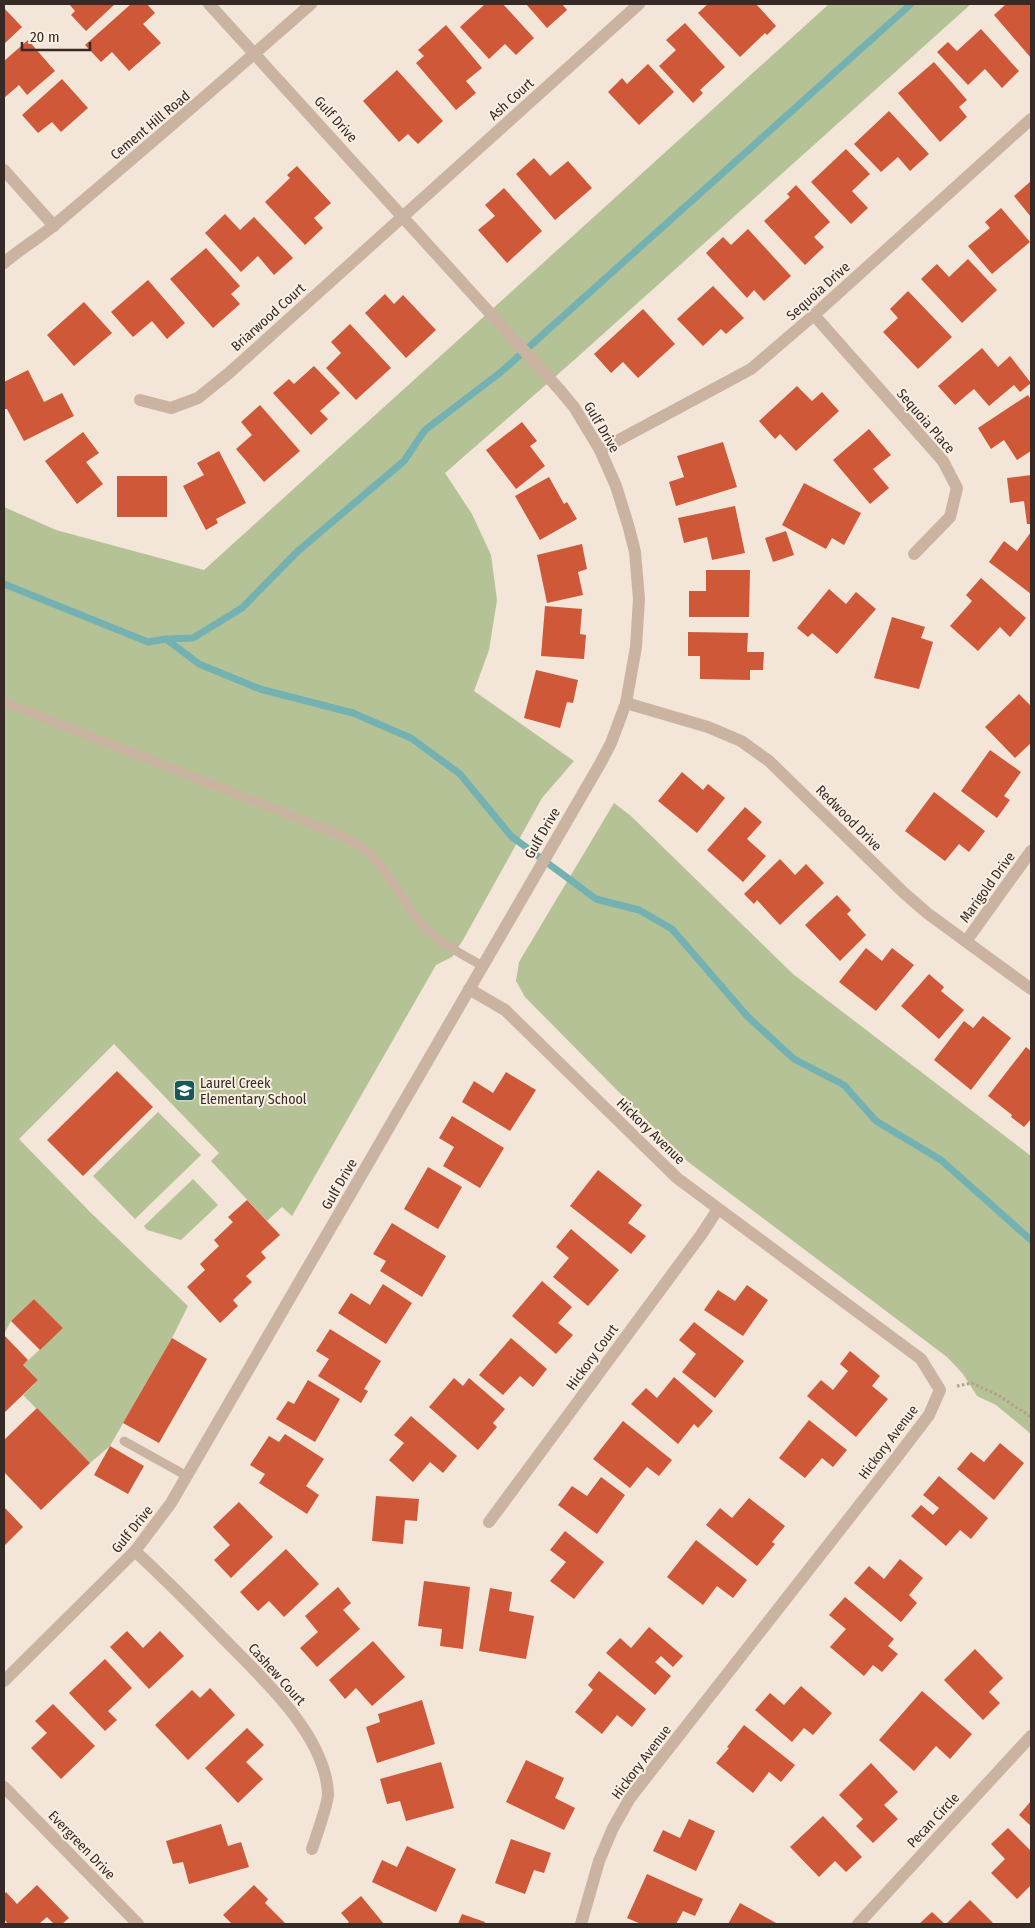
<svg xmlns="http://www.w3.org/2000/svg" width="1035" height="1928" font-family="'Fira Sans Condensed',sans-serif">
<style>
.green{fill:#b5c296}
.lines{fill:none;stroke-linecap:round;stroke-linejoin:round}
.stream{stroke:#74b1b2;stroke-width:7}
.building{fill:#cf5839}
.path{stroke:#b79d8c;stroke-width:3;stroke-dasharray:2.5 2.5;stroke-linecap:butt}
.service{stroke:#cbb3a2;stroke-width:9}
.minor{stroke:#cbb3a2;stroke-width:12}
.tertiary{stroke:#cbb3a2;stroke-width:12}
.labels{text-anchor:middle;stroke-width:4;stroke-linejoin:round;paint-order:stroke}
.street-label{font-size:14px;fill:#352a25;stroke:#faefe3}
.poi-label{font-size:14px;fill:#352a25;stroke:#faefe3;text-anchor:start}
</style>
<rect width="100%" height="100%" fill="#f3e5d7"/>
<!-- green -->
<g class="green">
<polygon points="829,4 971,4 573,361 445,473 472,514 491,555 497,600 489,650 474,691 574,761 542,798 463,940 452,957 436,965 292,1216 282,1207 267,1221 211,1161 219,1153 114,1044 19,1139 90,1212 188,1306 172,1338 110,1446 90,1463 23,1395 38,1380 23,1365 63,1328 34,1299 11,1321 4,1334 4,507 56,530 204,570"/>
<polygon points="614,803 631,816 793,974 1031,1156 1031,1434 996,1405 977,1396 963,1374 947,1357 687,1161 525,997 516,981 519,962"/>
<polygon points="158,1112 201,1155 135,1219 93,1176"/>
<polygon points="193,1179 218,1205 181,1240 147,1230 144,1226"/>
</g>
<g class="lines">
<!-- stream -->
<g class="stream">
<polyline points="4,584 148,642 166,639 199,664 260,689 353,713 411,738 460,774 511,836 596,899 639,910 672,929 748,1017 794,1059 844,1085 876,1121 941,1160 1031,1240"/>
<polyline points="167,639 193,638 242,608 298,551 404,461 425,430 501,372 911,4"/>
</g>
</g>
<!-- building -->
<g class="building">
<polygon points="69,4 115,4 86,31 71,15 75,11"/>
<polygon points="131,4 147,4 155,13 143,24 161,43 129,71 112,52 101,62 85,45"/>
<polygon points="485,4 503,4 534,38 516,55 505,44 489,59 460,27"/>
<polygon points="526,4 562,4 567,10 547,28"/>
<polygon points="708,4 756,4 776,26 767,35 765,33 740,57 698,13"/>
<polygon points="1006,4 1031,4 1031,58 994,15"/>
<polygon points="4,8 22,27 4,44"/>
<polygon points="685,23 725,67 700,90 703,93 693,103 659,66 676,50 666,40"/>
<polygon points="446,25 482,68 466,81 476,93 456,110 416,63 424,56 418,50"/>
<polygon points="981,29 1019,71 1002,88 985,69 968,85 937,52 948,42 957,51"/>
<polygon points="28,40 55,71 27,95 19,85 4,98 4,61"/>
<polygon points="934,62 967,100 959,107 967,117 940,142 898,93"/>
<polygon points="648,64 674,92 639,125 608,92 622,78 627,84"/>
<polygon points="397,70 443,121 418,144 408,134 399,142 363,101"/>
<polygon points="62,79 88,108 61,132 52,122 38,133 22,115"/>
<polygon points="889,111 929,154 910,171 898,157 881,172 854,144"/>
<polygon points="846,149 870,174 852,191 868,208 851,224 811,182"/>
<polygon points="534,158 550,176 568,161 592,188 555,220 516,174"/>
<polygon points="297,166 331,203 314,218 323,228 305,245 265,202 290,178 287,175"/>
<polygon points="1031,181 1031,217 1014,196"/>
<polygon points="796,185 830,222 814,237 824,247 805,265 764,221 790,197 787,194"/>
<polygon points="504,188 542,231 507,263 478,230 495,216 485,205"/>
<polygon points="1001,208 1030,242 992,274 968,246 990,228 985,222"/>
<polygon points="225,214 240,230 254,217 293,258 274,275 258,256 241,272 205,233"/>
<polygon points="748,229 791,276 764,301 754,290 747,298 706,253 723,237 731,245"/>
<polygon points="206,248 240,286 231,294 240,304 213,328 170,279"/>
<polygon points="968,259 997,290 962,323 921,279 937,264 949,277"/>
<polygon points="148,280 185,323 167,339 152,321 133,337 111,312"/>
<polygon points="713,286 744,318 726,334 721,329 703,346 677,319"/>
<polygon points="908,291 952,337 918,369 883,332 898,318 890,309"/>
<polygon points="385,294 394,304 403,295 436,330 406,358 365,313"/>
<polygon points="84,302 112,333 74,366 47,335"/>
<polygon points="643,309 675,344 638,378 623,362 611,373 594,354"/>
<polygon points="350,324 391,368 356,400 326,368 341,353 331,342"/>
<polygon points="982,348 998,367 1010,356 1031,383 1020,392 1014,385 989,406 974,389 955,405 938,386"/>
<polygon points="314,366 340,393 320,411 328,419 311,435 273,393 289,379 294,384"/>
<polygon points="28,370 44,402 62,393 74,416 24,441 7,409 5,409 4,406 4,382"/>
<polygon points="797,386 812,401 822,392 839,411 796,451 780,434 775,439 759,421"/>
<polygon points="1028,395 1031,400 1031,451 1017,460 1004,440 991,449 978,428"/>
<polygon points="260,405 300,451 264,482 236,449 252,435 241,422"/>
<polygon points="522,422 537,441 530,446 545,466 516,489 486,450"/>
<polygon points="869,429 891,455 873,469 889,488 870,504 833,460"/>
<polygon points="83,432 99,453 86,462 103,484 77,504 45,461"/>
<polygon points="723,442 737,487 676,506 669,482 684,477 677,456"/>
<polygon points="219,451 246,503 216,519 218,523 206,530 183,486 204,475 197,463"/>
<polygon points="1031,475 1031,524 1027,524 1024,501 1010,503 1007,478"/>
<rect x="117" y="476" width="50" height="41"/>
<polygon points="549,477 564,504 567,502 577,519 540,540 515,496"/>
<polygon points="804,483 861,513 844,545 832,538 826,549 782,525"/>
<polygon points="735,506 745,553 712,560 707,537 684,543 678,518"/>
<polygon points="786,531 794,555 773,562 765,538"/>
<polygon points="1031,532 1031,594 989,562 1004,541 1017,551"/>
<polygon points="582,544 587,569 578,572 583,595 547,603 537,555"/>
<polygon points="706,570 750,570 749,617 689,617 689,591 706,591"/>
<polygon points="981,578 1026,618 1010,637 1000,627 978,651 950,626 972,601 966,595"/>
<polygon points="829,589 846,604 856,592 876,609 837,654 812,633 808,637 797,628"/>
<polygon points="545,606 582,609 580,634 586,635 584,659 541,656"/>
<polygon points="892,617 925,627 921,638 933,642 919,689 874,678"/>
<polygon points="688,632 748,633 747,652 764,652 763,670 750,670 750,680 700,679 700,656 688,656"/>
<polygon points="536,670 578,680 573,703 567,702 560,728 524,718"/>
<polygon points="1019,694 1031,706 1031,743 1015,758 985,727"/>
<polygon points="990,750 1021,772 1004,796 1010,800 997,818 961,791"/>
<polygon points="682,772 703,790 708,784 725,798 697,833 658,801"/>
<polygon points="934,792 985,831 969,852 959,844 945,861 905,831"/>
<polygon points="745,807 762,822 747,839 766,856 743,882 707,850"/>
<polygon points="780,859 795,875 806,864 824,883 780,925 757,900 754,904 744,894"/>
<polygon points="837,895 851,910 847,914 866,935 840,961 805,925"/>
<polygon points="866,948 882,961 892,948 914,965 876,1011 839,982"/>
<polygon points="929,974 944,987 941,991 964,1010 939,1039 901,1006"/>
<polygon points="983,1016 1011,1038 971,1090 934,1060 964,1021 973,1028"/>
<polygon points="1026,1047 1031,1051 1031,1119 1024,1127 1011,1117 1012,1115 988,1096"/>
<polygon points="117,1071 153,1107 83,1176 47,1140"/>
<polygon points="506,1072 536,1090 510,1131 462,1102 474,1081 493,1093"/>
<polygon points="452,1116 504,1148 480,1188 443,1166 454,1147 439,1138"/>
<polygon points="428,1167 462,1187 438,1229 404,1209"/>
<polygon points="598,1170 642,1205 628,1223 646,1236 631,1254 570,1206"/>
<polygon points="247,1200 280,1235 261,1252 266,1258 246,1276 252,1282 233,1300 238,1306 220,1323 187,1287 205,1270 200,1264 219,1246 214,1240 233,1222 228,1217"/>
<polygon points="392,1223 446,1256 422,1297 380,1271 386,1261 373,1254"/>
<polygon points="571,1229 619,1270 588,1306 553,1277 569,1258 556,1247"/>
<polygon points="542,1281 572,1307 558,1323 573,1335 556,1354 512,1316"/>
<polygon points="383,1284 412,1303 386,1344 338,1313 351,1293 370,1305"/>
<polygon points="747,1285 768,1300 743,1336 704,1310 718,1290 735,1301"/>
<polygon points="34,1299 63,1328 40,1350 11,1321"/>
<polygon points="694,1322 744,1361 715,1398 682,1372 696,1354 679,1340"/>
<polygon points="330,1329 381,1361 364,1389 368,1391 361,1403 318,1376 329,1359 316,1351"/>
<polygon points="4,1335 28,1360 23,1365 38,1380 4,1413"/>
<polygon points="172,1338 207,1359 159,1443 123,1423"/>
<polygon points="511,1338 547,1369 533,1387 520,1376 503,1395 479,1375"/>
<polygon points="850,1351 880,1376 872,1386 888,1399 856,1437 807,1396 821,1380 833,1390 848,1371 840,1364"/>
<polygon points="674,1377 713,1411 698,1428 694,1424 678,1444 631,1404 646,1388 657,1398"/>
<polygon points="454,1378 463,1386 469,1378 505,1409 493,1423 497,1427 478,1450 429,1407"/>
<polygon points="308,1380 340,1399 315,1442 276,1419 288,1401 294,1404"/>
<polygon points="37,1408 90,1463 41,1510 4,1472 4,1440"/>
<polygon points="411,1416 457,1456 443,1473 430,1462 413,1482 389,1460 404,1443 394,1435"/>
<polygon points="809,1420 847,1450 833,1467 822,1458 805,1478 779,1458"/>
<polygon points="623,1421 672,1460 659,1476 647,1467 630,1488 593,1459"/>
<polygon points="285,1434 324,1459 306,1486 319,1495 307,1514 259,1483 265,1474 250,1465 269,1436 279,1442"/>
<polygon points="1000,1443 1024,1463 994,1500 957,1469 971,1452 984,1462"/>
<polygon points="110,1446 144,1466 128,1494 94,1475"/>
<polygon points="939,1476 988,1518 971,1539 960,1530 946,1546 911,1516 921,1505 933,1515 939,1508 923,1495"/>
<polygon points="601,1477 625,1495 597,1534 558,1505 572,1486 587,1496"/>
<polygon points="376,1496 419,1499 417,1521 405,1520 403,1544 372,1541"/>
<polygon points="749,1498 785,1526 772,1542 775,1544 757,1566 706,1525 720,1508 732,1518"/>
<polygon points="239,1502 273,1537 231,1578 214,1560 230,1545 213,1527"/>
<polygon points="4,1507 23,1527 4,1546"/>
<polygon points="565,1531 604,1562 574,1599 550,1581 566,1562 550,1550"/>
<polygon points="696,1540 747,1580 733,1598 717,1586 703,1605 667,1577"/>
<polygon points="286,1549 319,1584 284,1617 269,1601 258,1611 240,1592"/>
<polygon points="900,1559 923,1578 909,1595 917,1603 901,1622 854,1583 869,1566 884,1579"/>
<polygon points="424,1581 470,1587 463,1649 440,1646 442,1629 418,1626"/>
<polygon points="338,1587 351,1603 343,1610 360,1629 317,1667 300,1648 318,1632 305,1616"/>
<polygon points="490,1588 512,1592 509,1611 534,1616 526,1659 479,1651"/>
<polygon points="845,1597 894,1639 888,1646 898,1654 882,1672 873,1665 864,1676 830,1647 846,1629 829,1615"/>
<polygon points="649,1627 683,1656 673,1667 661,1656 655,1662 671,1676 655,1695 606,1653 620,1638 631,1648"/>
<polygon points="127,1631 143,1648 160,1631 184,1656 149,1689 110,1647"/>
<polygon points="373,1641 405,1677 372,1706 356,1688 345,1699 329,1680"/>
<polygon points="975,1649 1003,1678 989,1692 1000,1703 983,1720 944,1680"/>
<polygon points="105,1659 132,1688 108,1711 117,1720 105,1731 69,1693"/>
<polygon points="599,1671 646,1709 632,1727 617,1715 602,1734 575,1712 593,1690 588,1685"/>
<polygon points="801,1686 832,1713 813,1735 804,1728 792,1742 755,1710 770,1693 784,1705"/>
<polygon points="210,1688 235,1715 188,1760 155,1725 192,1690 200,1698"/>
<polygon points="922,1691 972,1734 950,1759 936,1746 914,1771 879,1740"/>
<polygon points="422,1700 435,1744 377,1763 366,1727 380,1722 378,1714"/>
<polygon points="53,1704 95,1746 61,1779 31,1748 47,1733 35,1721"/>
<polygon points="744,1725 795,1765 781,1782 769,1772 753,1793 716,1763 729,1748 727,1747"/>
<polygon points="247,1728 264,1745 246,1762 263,1779 238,1803 205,1768"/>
<polygon points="526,1760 564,1778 555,1798 575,1808 564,1830 506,1802"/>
<polygon points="441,1762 454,1808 406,1821 400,1801 387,1804 380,1779"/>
<polygon points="871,1763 898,1792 884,1805 898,1819 873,1843 856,1826 863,1819 839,1795"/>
<polygon points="1031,1801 1031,1826 1019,1815"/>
<polygon points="823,1816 862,1857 846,1872 835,1861 819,1877 790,1847"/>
<polygon points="689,1819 715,1831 696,1871 653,1851 663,1830 680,1838"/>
<polygon points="221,1824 228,1846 241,1842 249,1867 189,1884 183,1862 173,1864 166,1841"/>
<polygon points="1008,1828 1031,1851 1031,1885 1017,1899 991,1873 1005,1859 991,1844"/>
<polygon points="511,1839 551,1853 544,1873 534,1870 525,1894 495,1883"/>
<polygon points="407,1846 456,1869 436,1912 372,1882 382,1860 397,1867"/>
<polygon points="647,1874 703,1899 695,1916 683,1911 676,1924 641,1924 627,1918"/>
<polygon points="37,1885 69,1918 62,1924 54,1924 47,1917 40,1923 41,1924 8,1924 4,1919 4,1895 6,1892 17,1904"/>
<polygon points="254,1885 268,1899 265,1903 286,1924 232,1924 223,1915"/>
<polygon points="361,1896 384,1924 346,1924 349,1922 341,1913"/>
<polygon points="970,1900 994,1924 946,1924"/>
<polygon points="740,1903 778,1924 728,1924"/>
<polygon points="932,1912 945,1924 919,1924"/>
<polygon points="462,1914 485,1922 484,1924 458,1924"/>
</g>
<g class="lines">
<!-- path -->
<polyline class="path" points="957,1386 972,1383 998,1395 1031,1417"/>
<!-- service -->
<g class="service">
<path d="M4,702L340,835C347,839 356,843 363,848C388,867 400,899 420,922C437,942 459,953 483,966"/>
<polyline points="124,1441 187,1476"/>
</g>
<!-- minor -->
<g class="minor">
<polyline points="4,170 54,226"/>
<polyline points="814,315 943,461 957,488 950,517 914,554"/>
<polyline points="140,400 171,408 198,398 229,373 639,4"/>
<polyline points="600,450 751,369 814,315 1031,119"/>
<polyline points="626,703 708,727 741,741 769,761 903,892 927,913 1031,989"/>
<polyline points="967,940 1031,851"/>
<polyline points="469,989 505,1010 677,1178 921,1359 940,1390 929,1415 897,1457 630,1798 613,1828 599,1861 581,1924"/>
<polyline points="489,1522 701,1235 718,1209"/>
<path d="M135,1551C164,1578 192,1606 219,1634C258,1674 326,1734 328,1794C328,1804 316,1837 312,1849"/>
<polyline points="4,1681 135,1551 171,1503 600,764 611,743 626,703 636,647 639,599 635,552 629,528 616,486 600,450 574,407 559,389 209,4"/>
<polyline points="4,1787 138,1924"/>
<polyline points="858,1924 1031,1736"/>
</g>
<!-- tertiary -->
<path class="tertiary" d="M4,263C21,248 41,237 58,222C143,150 228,77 311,4"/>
</g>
<!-- icons -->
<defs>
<symbol id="school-square" viewBox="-11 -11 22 22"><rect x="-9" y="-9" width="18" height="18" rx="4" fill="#185859" stroke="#faefe3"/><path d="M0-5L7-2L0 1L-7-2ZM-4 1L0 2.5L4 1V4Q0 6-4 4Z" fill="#fff"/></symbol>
</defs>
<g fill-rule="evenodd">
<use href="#school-square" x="172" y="1078" width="25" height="25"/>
</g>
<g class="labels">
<!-- street labels -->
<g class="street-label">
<text transform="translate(511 99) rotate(-42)" y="5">Ash Court</text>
<text transform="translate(336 119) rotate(48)" y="5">Gulf Drive</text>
<text transform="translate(150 125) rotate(-40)" y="5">Cement Hill Road</text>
<text transform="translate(818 291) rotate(-42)" y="5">Sequoia Drive</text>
<text transform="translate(268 317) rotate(-42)" y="5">Briarwood Court</text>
<text transform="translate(926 421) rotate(49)" y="5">Sequoia Place</text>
<text transform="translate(602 427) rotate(60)" y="5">Gulf Drive</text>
<text transform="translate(849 818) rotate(45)" y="5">Redwood Drive</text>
<text transform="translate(542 833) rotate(-60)" y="5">Gulf Drive</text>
<text transform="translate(987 887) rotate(-54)" y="5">Marigold Drive</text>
<text transform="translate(651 1131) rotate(44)" y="5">Hickory Avenue</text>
<text transform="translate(339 1184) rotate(-60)" y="5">Gulf Drive</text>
<text transform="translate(592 1357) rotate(-54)" y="5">Hickory Court</text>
<text transform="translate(888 1442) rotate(-53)" y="5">Hickory Avenue</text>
<text transform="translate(132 1529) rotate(-51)" y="5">Gulf Drive</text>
<text transform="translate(277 1674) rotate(48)" y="5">Cashew Court</text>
<text transform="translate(641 1762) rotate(-53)" y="5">Hickory Avenue</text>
<text transform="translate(933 1820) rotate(-47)" y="5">Pecan Circle</text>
<text transform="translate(82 1845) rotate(46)" y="5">Evergreen Drive</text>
</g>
<!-- poi labels -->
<g class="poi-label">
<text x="200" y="1088">Laurel Creek<tspan x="200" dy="16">Elementary School</tspan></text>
</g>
</g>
<!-- border -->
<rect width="1035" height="1928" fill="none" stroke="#352a25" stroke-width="10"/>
<!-- scale -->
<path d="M22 42v8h68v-8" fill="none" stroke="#352a25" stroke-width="2.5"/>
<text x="30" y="42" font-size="15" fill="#352a25" stroke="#faefe3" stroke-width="4" paint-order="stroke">20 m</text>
</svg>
